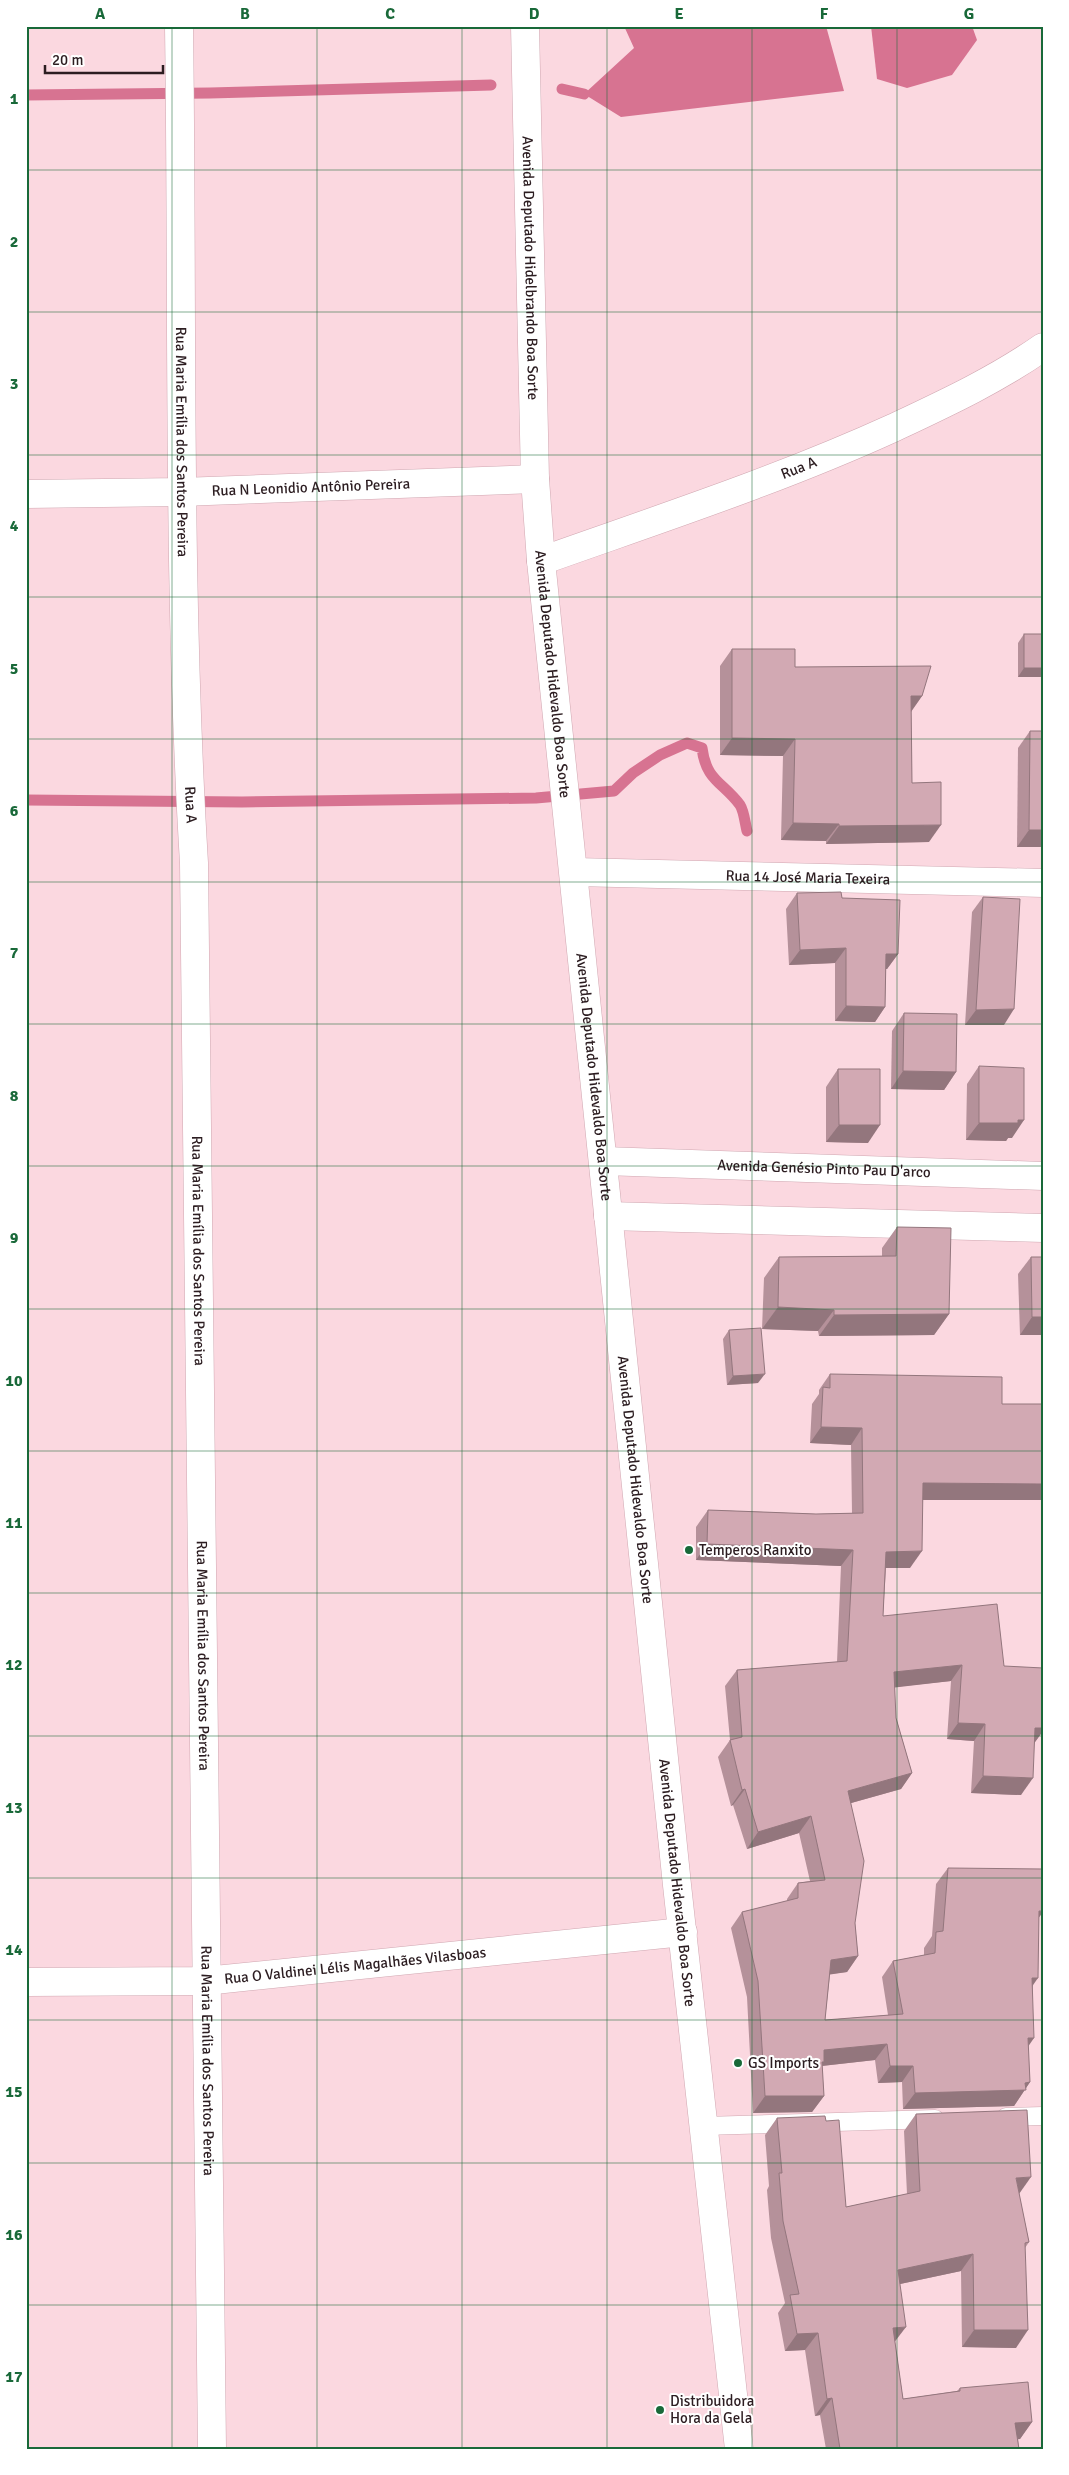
<svg xmlns="http://www.w3.org/2000/svg" width="1069" height="2475" font-family="Signika,sans-serif">
<style>
.water{fill:#d77391}
.lines{fill:none;stroke-linecap:round;stroke-linejoin:round}
.stream{stroke:#d77391;stroke-width:11}
.service-casing{stroke:#d0a7b1;stroke-width:19}
.minor-casing{stroke:#d0a7b1;stroke-width:29}
.tertiary-casing{stroke:#d0a7b1;stroke-width:29}
.secondary-casing{stroke:#d0a7b1;stroke-width:29}
.service{stroke:#fff;stroke-width:18}
.minor{stroke:#fff;stroke-width:28}
.tertiary{stroke:#fff;stroke-width:28}
.secondary{stroke:#fff;stroke-width:28}
.wall{fill:#b5919a}
.shaded-wall{fill:#93767d}
.building{fill:#d2a9b3;stroke:#93767d}
.grid{fill:none;stroke:#196939;stroke-width:1;stroke-opacity:0.55}
.poi-dot{fill:#196939;stroke:#fff;stroke-width:2}
.labels{text-anchor:middle;stroke-width:4;stroke-linejoin:round;paint-order:stroke}
.street-label{font-size:15px;fill:#2c1d21;stroke:#fff}
.poi-label{font-size:15px;fill:#2c1d21;stroke:#fff;text-anchor:start}
.neatline{fill:none;stroke:#196939;stroke-width:2}
.grid-label{font-size:16px;text-anchor:middle;font-weight:bold;fill:#196939}
</style>
<rect width="100%" height="100%" fill="#fbd8e0"/>
<!-- water -->
<g class="water">
<polygon points="624,26 826,26 844,91 621,117 584,94 634,48"/>
<polygon points="871,26 972,26 977,40 952,75 907,88 877,79"/>
</g>
<g class="lines">
<!-- stream -->
<g class="stream">
<polyline points="562,89 584,94"/>
<polyline points="26,95 210,93 491,85"/>
<path d="M26,800L242,802L536,798L614,791L633,773L660,755L687,743L702,748C706,781 723,782 740,805C744,811 745,823 747,831"/>
</g>
<defs>
<g id="service">
<polyline points="1006,2117 1043,2116"/>
<polyline points="704,2126 935,2119"/>
</g>
<g id="minor">
<path id="s1" d="M179,26C183,305 177,584 194,863L212,2449"/>
<path id="s2" d="M26,494L181,492L535,479"/>
<path id="s3" d="M541,561C659,519 779,480 893,428C944,404 996,380 1043,347"/>
<path id="s4" d="M574,872L1043,883"/>
<path id="s5" d="M26,1982L205,1981L683,1932"/>
</g>
<g id="tertiary">
<path id="s6" d="M604,1161L1043,1176"/>
<polyline points="608,1216 1043,1228"/>
</g>
<g id="secondary">
<path id="s7" d="M525,26L535,479L541,561L677,1885L739,2449"/>
</g>
</defs>
<!-- service casing -->
<use href="#service" class="service-casing"/>
<!-- minor casing -->
<use href="#minor" class="minor-casing"/>
<!-- tertiary casing -->
<use href="#tertiary" class="tertiary-casing"/>
<!-- secondary casing -->
<use href="#secondary" class="secondary-casing"/>
<!-- service -->
<use href="#service" class="service"/>
<!-- minor -->
<use href="#minor" class="minor"/>
<!-- tertiary -->
<use href="#tertiary" class="tertiary"/>
<!-- secondary -->
<use href="#secondary" class="secondary"/>
</g>
<!-- wall -->
<g class="wall">
<polygon points="1024,634 1043,634 1043,677 1018,677 1018,643"/>
<polygon points="732,649 795,667 922,696 911,712 912,783 929,842 826,844 826,841 781,840 783,756 720,755 720,666"/>
<polygon points="1030,731 1043,847 1017,847 1018,748"/>
<polygon points="797,893 842,898 898,954 887,969 886,969 885,1007 875,1022 835,1021 835,963 789,965 786,909"/>
<polygon points="983,897 1004,1025 965,1025 972,912"/>
<polygon points="904,1013 956,1072 944,1090 891,1089 892,1031"/>
<polygon points="979,1066 1012,1138 1008,1138 1006,1141 966,1140 967,1084"/>
<polygon points="838,1069 868,1143 826,1142 826,1087"/>
<polygon points="897,1227 949,1314 934,1335 819,1336 818,1331 762,1329 764,1278 779,1257 882,1256 882,1248"/>
<polygon points="1031,1257 1043,1257 1043,1335 1020,1335 1018,1274"/>
<polygon points="729,1330 758,1383 727,1385 723,1339"/>
<polygon points="830,1374 1002,1404 1043,1500 923,1500 910,1568 886,1568 883,1616 1004,1666 1043,1731 1034,1743 1021,1795 971,1793 974,1741 947,1739 951,1681 894,1687 896,1718 912,1773 901,1789 851,1803 855,1923 858,1956 847,1972 830,1974 825,2020 888,2015 882,1977 893,1961 924,1955 924,1948 932,1936 936,1884 948,1868 1043,1912 1039,1917 1033,1986 1028,2047 1030,2082 1014,2106 903,2109 902,2082 878,2083 875,2060 822,2066 824,2096 812,2112 753,2113 747,1997 731,1928 742,1912 787,1901 787,1899 798,1883 810,1881 799,1833 747,1849 733,1805 731,1806 718,1757 730,1740 725,1686 737,1670 837,1662 841,1566 696,1560 696,1527 708,1510 816,1514 852,1513 851,1445 810,1443 812,1404 819,1394 819,1390"/>
<polygon points="916,2114 1019,2194 1029,2242 1025,2248 1016,2348 962,2347 961,2271 900,2284 895,2342 903,2399 957,2391 960,2388 1032,2422 1020,2439 1018,2439 1019,2449 826,2449 820,2415 815,2416 805,2350 785,2351 778,2313 785,2303 771,2238 767,2190 769,2186 765,2135 777,2118 826,2121 846,2207 907,2194 904,2131"/>
</g>
<!-- shaded-wall -->
<g class="shaded-wall">
<polygon points="1024,668 1043,668 1043,677 1018,677"/>
<polygon points="911,696 922,696 910,713"/>
<polygon points="732,738 795,739 783,756 720,755"/>
<polygon points="793,823 839,824 826,841 781,840"/>
<polygon points="941,825 929,842 826,844 839,826"/>
<polygon points="1029,830 1043,830 1043,847 1017,847"/>
<polygon points="846,948 835,963 789,965 800,950"/>
<polygon points="886,954 898,954 887,969 875,969"/>
<polygon points="846,1006 885,1007 875,1022 835,1021"/>
<polygon points="1014,1009 1004,1025 965,1025 976,1010"/>
<polygon points="903,1071 956,1072 944,1090 891,1089"/>
<polygon points="1018,1120 1024,1120 1012,1138 1008,1138 1006,1141 966,1140 979,1123"/>
<polygon points="839,1125 880,1125 868,1143 826,1142"/>
<polygon points="778,1307 834,1310 818,1331 762,1329"/>
<polygon points="949,1314 934,1335 819,1336 834,1315"/>
<polygon points="1032,1317 1043,1317 1043,1335 1020,1335"/>
<polygon points="765,1374 758,1383 727,1385 733,1376"/>
<polygon points="821,1427 862,1428 851,1445 810,1443"/>
<polygon points="923,1483 1043,1484 1043,1500 912,1500"/>
<polygon points="707,1544 853,1550 841,1566 696,1560"/>
<polygon points="922,1551 910,1568 875,1568 886,1552"/>
<polygon points="962,1665 951,1681 882,1689 894,1672"/>
<polygon points="958,1723 985,1724 974,1741 947,1739"/>
<polygon points="1035,1728 1043,1728 1043,1731 1033,1745"/>
<polygon points="912,1773 901,1789 837,1807 848,1791"/>
<polygon points="983,1776 1033,1778 1021,1795 971,1793"/>
<polygon points="745,1789 733,1805 731,1806 742,1790"/>
<polygon points="811,1816 799,1833 747,1849 758,1832"/>
<polygon points="1039,1911 1043,1912 1031,1928"/>
<polygon points="858,1956 847,1972 820,1976 831,1960"/>
<polygon points="1032,1978 1038,1978 1026,1995"/>
<polygon points="1028,2038 1034,2038 1023,2054"/>
<polygon points="887,2044 875,2060 821,2066 824,2050"/>
<polygon points="890,2066 913,2066 902,2082 878,2083"/>
<polygon points="1030,2082 1014,2106 903,2109 915,2093"/>
<polygon points="765,2096 824,2096 812,2112 753,2113"/>
<polygon points="1031,2177 1019,2194 1016,2178"/>
<polygon points="973,2254 961,2271 886,2287 898,2270"/>
<polygon points="906,2327 893,2344 893,2328"/>
<polygon points="974,2330 1028,2330 1016,2348 962,2347"/>
<polygon points="818,2333 805,2350 785,2351 797,2334"/>
<polygon points="832,2398 820,2415 815,2416 827,2399"/>
<polygon points="1032,2422 1020,2439 1003,2441 1015,2423"/>
</g>
<!-- building -->
<g class="building">
<rect x="1024" y="634" width="19" height="34"/>
<polygon points="732,649 795,649 795,667 931,666 922,696 911,696 912,783 941,782 941,825 839,826 839,824 793,823 795,739 732,738"/>
<polygon points="1030,731 1043,731 1043,830 1029,830"/>
<polygon points="841,892 842,898 900,900 898,954 886,954 885,1007 846,1006 846,948 800,950 797,893"/>
<polygon points="983,897 1020,899 1014,1009 976,1010"/>
<polygon points="904,1013 957,1014 956,1072 903,1071"/>
<polygon points="979,1066 1024,1068 1024,1120 1018,1120 1018,1123 979,1123"/>
<polygon points="838,1069 880,1069 880,1125 839,1125"/>
<polygon points="897,1227 951,1228 949,1314 834,1315 834,1310 778,1307 779,1257 896,1256"/>
<polygon points="1031,1257 1043,1257 1043,1317 1032,1317"/>
<polygon points="761,1328 765,1374 733,1376 729,1330"/>
<polygon points="830,1374 1002,1377 1002,1404 1043,1404 1043,1484 923,1483 922,1551 886,1552 883,1616 997,1604 1004,1666 1043,1668 1043,1728 1035,1728 1033,1778 983,1776 985,1724 958,1723 962,1665 894,1672 896,1718 912,1773 848,1791 864,1861 855,1923 858,1956 831,1960 825,2020 903,2014 893,1961 935,1953 936,1932 943,1931 948,1868 1043,1869 1043,1911 1039,1911 1038,1978 1032,1978 1034,2038 1028,2038 1030,2082 1025,2083 1026,2090 915,2093 913,2066 890,2066 887,2044 824,2050 824,2062 822,2062 824,2096 765,2096 758,1981 742,1912 798,1898 798,1883 825,1880 811,1816 758,1832 745,1789 742,1790 730,1740 742,1737 737,1670 847,1661 853,1550 707,1544 708,1510 816,1514 863,1513 862,1428 821,1427 823,1387 830,1388"/>
<polygon points="1027,2110 1031,2177 1016,2178 1029,2242 1025,2243 1028,2330 974,2330 973,2254 898,2270 906,2327 893,2328 903,2399 960,2391 960,2388 1028,2382 1032,2422 1015,2423 1019,2449 840,2449 832,2398 827,2399 818,2333 797,2334 790,2295 799,2294 783,2221 779,2173 782,2173 777,2118 825,2116 826,2121 839,2120 846,2207 920,2191 916,2114"/>
</g>
<!-- grid -->
<path class="grid" d="M172,26V2449M317,26V2449M462,26V2449M607,26V2449M752,26V2449M897,26V2449M26,170H1043M26,312H1043M26,455H1043M26,597H1043M26,739H1043M26,882H1043M26,1024H1043M26,1166H1043M26,1309H1043M26,1451H1043M26,1593H1043M26,1736H1043M26,1878H1043M26,2020H1043M26,2163H1043M26,2305H1043"/>
<!-- markers -->
<g class="poi-dot">
<circle cx="689" cy="1550" r="5"/>
<circle cx="738" cy="2063" r="5"/>
<circle cx="660" cy="2410" r="5"/>
</g>
<g class="labels">
<!-- street labels -->
<g class="street-label">
<text dy="5" stroke="none"><textPath href="#s7" startOffset="242">Avenida Deputado Hidelbrando Boa Sorte</textPath></text>
<text dy="5" stroke="none"><textPath href="#s1" startOffset="416">Rua Maria Emília dos Santos Pereira</textPath></text>
<text dy="5" stroke="none"><textPath href="#s3" startOffset="274">Rua A</textPath></text>
<text dy="5" stroke="none"><textPath href="#s2" startOffset="285">Rua N Leonidio Antônio Pereira</textPath></text>
<text dy="5" stroke="none"><textPath href="#s7" startOffset="649">Avenida Deputado Hidevaldo Boa Sorte</textPath></text>
<text dy="5" stroke="none"><textPath href="#s1" startOffset="779">Rua A</textPath></text>
<text dy="5" stroke="none"><textPath href="#s4" startOffset="234">Rua 14 José Maria Texeira</textPath></text>
<text dy="5" stroke="none"><textPath href="#s7" startOffset="1054">Avenida Deputado Hidevaldo Boa Sorte</textPath></text>
<text dy="5" stroke="none"><textPath href="#s6" startOffset="220">Avenida Genésio Pinto Pau D'arco</textPath></text>
<text dy="5" stroke="none"><textPath href="#s1" startOffset="1225">Rua Maria Emília dos Santos Pereira</textPath></text>
<text dy="5" stroke="none"><textPath href="#s7" startOffset="1459">Avenida Deputado Hidevaldo Boa Sorte</textPath></text>
<text dy="5" stroke="none"><textPath href="#s1" startOffset="1630">Rua Maria Emília dos Santos Pereira</textPath></text>
<text dy="5" stroke="none"><textPath href="#s7" startOffset="1864">Avenida Deputado Hidevaldo Boa Sorte</textPath></text>
<text dy="5" stroke="none"><textPath href="#s5" startOffset="330">Rua O Valdinei Lélis Magalhães Vilasboas</textPath></text>
<text dy="5" stroke="none"><textPath href="#s1" startOffset="2035">Rua Maria Emília dos Santos Pereira</textPath></text>
</g>
<!-- poi labels -->
<g class="poi-label">
<text x="699" y="1555">Temperos Ranxito</text>
<text x="748" y="2068">GS Imports</text>
<text x="670" y="2406">Distribuidora<tspan x="670" dy="17">Hora da Gela</tspan></text>
</g>
</g>
<!-- border -->
<rect width="1069" height="2475" fill="none" stroke="#ffffff" stroke-width="55"/>
<!-- scale -->
<path d="M45 65v8h118v-8" fill="none" stroke="#2c1d21" stroke-width="2.5"/>
<text x="52" y="65" font-size="15" fill="#2c1d21" stroke="#ffffff" stroke-width="4" paint-order="stroke">20 m</text>
<rect x="28" y="28" width="1014" height="2420" class="neatline"/>
<g class="grid-label">
<text x="100" y="19">A</text>
<text x="245" y="19">B</text>
<text x="390" y="19">C</text>
<text x="534" y="19">D</text>
<text x="679" y="19">E</text>
<text x="824" y="19">F</text>
<text x="969" y="19">G</text>
<text x="14" y="104">1</text>
<text x="14" y="247">2</text>
<text x="14" y="389">3</text>
<text x="14" y="531">4</text>
<text x="14" y="674">5</text>
<text x="14" y="816">6</text>
<text x="14" y="958">7</text>
<text x="14" y="1101">8</text>
<text x="14" y="1243">9</text>
<text x="14" y="1386">10</text>
<text x="14" y="1528">11</text>
<text x="14" y="1670">12</text>
<text x="14" y="1813">13</text>
<text x="14" y="1955">14</text>
<text x="14" y="2097">15</text>
<text x="14" y="2240">16</text>
<text x="14" y="2382">17</text>
</g>
</svg>
